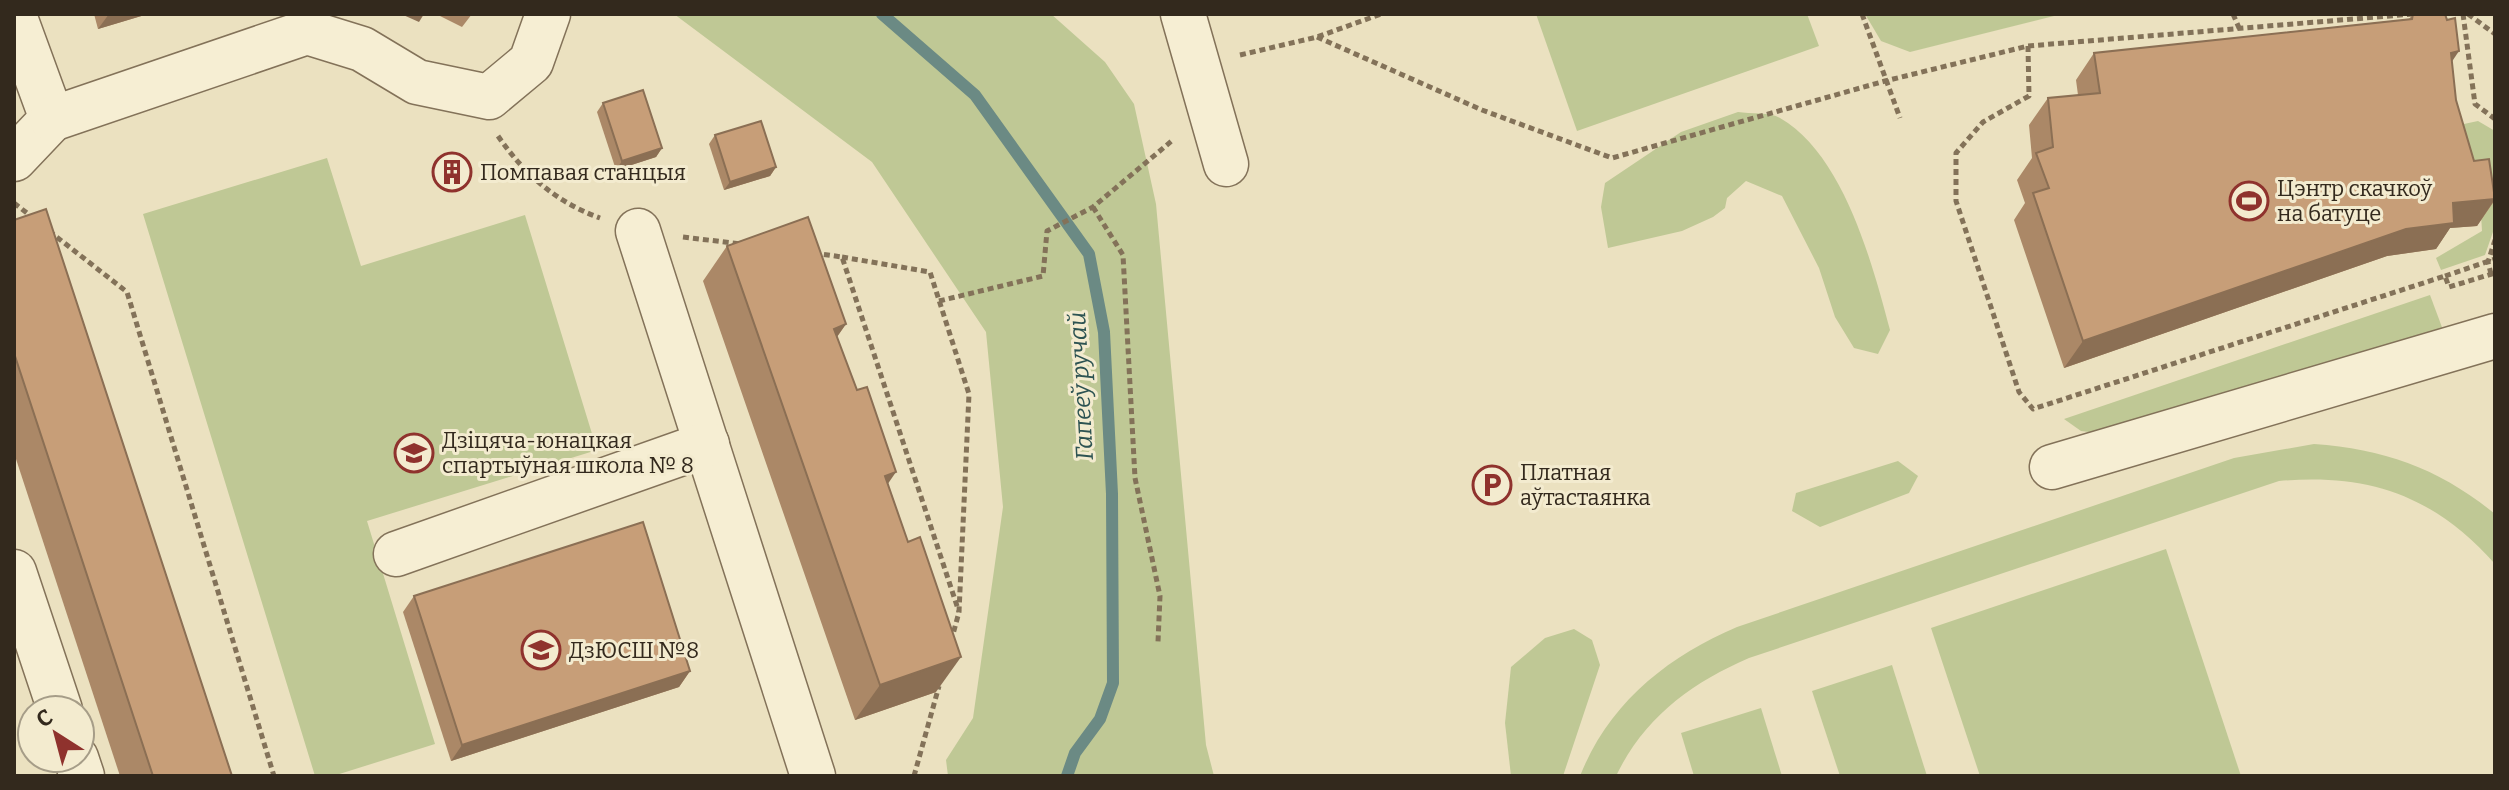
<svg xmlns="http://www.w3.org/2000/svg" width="2509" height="790" font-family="Bitter,serif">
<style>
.green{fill:#bfc895}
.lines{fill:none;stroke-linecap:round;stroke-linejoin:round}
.stream{stroke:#6b8a84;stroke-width:12}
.minor-casing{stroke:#837259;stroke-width:47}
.path{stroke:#837259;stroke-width:5;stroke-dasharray:6 4;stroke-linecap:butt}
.minor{stroke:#f6eed3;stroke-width:44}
.wall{fill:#ab8867}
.shaded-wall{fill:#8b6f54}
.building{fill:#c79e78;stroke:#8b6f54;stroke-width:2}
.labels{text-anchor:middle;stroke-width:6;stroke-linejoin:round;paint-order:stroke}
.poi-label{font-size:22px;fill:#33291d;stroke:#f3ebcf;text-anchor:start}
.water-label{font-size:24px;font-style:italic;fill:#2d5352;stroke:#f3ebcf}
</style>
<rect width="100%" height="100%" fill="#ebe1c0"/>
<!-- green -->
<g class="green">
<polygon points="674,14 1051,14 1105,62 1134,104 1156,204 1206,745 1214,776 948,776 946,760 973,718 1003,507 986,332 872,162"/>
<polygon points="1536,14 1807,14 1819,46 1577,131"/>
<polygon points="1865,14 2062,14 1910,52 1881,41"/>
<path d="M1738,112C1750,114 1770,112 1780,118C1844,155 1872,263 1890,330L1878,354L1854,348L1835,317L1819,268L1782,196L1746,181L1727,198L1725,208L1713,217L1682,231L1608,248L1601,207L1605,183L1681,132Z"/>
<polygon points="2478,121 2495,131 2495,226 2485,255 2441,270 2436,258 2482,231 2479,182 2445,128"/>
<polygon points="327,158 361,266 525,215 597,450 367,521 435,744 333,776 315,776 143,214"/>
<polygon points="2430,295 2443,330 2104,434 2081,431 2064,419"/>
<path d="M2314,444C2385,449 2440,469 2495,514V564C2435,496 2369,473 2279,481L1749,658C1691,683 1644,718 1616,776H1580C1609,703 1667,657 1737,627L2234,458Z"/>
<polygon points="1898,461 1918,476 1909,493 1820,527 1792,511 1796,493"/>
<polygon points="2166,549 2241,776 1980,776 1931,628"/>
<polygon points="1574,629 1592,640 1600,665 1563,776 1511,776 1505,723 1511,667 1545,638"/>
<polygon points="1892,665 1927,776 1840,776 1812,691"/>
<polygon points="1761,708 1782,776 1694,776 1681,733"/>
</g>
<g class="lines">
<!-- stream -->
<polyline class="stream" points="882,14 975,95 1089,254 1104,332 1112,494 1113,683 1100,719 1075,753 1067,776"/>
<defs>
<g id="minor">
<polyline points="1183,14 1226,164"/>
<polyline points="14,15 52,119 14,159"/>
<polyline points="52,119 307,32 362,49 417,82 489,97 531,62 548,14"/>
<polyline points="638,231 813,776"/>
<polyline points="2052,467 2495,336"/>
<polyline points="396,554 707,444"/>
<polyline points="14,572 60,710"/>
<polyline points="76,758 82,776"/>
</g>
</defs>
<!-- minor casing -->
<use href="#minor" class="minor-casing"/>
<!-- path -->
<g class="path">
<polyline points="1862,14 1900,118"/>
<polyline points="2233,14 2240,30"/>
<polyline points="2463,14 2475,104 2495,119"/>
<polyline points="2468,14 2495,34"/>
<polyline points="1317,37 1482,110 1612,158 1885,81 2028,46 2413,14"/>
<polyline points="2028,46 2029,96 1983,122 1956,153 1956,201 2019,392 2033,409 2445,276 2449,287 2495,273"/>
<polyline points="1240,55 1317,37 1381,14"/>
<path d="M498,136C525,175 556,202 600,218"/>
<polyline points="14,203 32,217"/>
<polyline points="1093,207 1123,255 1135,478 1160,596 1158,642"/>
<polyline points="49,231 127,292 274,776"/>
<polyline points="683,237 741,244"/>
<polyline points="814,253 842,257 959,612"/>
<polyline points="842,257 930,272 969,394 959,612 952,638"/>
<polyline points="2491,274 2488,262 2495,240"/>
<polyline points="2445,276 2495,259"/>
<polyline points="939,301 1043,276 1047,231 1093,207 1174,139"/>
<polyline points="914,776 939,686"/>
</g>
<!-- minor -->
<use href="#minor" class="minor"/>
</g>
<!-- wall -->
<g class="wall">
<polygon points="94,14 148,14 98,29"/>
<polygon points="436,14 472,14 462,27"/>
<polygon points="2413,14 2452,62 2456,100 2474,161 2495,195 2495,200 2477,226 2450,228 2436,249 2387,256 2064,368 2014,220 2025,203 2017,180 2032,158 2029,125 2048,98 2078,95 2076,80 2094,53 2409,19"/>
<polygon points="603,103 662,148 656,157 616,170 597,112"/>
<polygon points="715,135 776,167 770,176 724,190 709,144"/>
<polygon points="14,220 232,776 120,776 14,453"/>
<polygon points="727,246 846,324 837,337 888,484 936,692 855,720 703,281"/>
<polygon points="414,596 690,671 679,687 451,761 403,612"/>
</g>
<!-- shaded-wall -->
<g class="shaded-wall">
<polygon points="109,14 148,14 98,29"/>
<polygon points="401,14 424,14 419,22"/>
<polygon points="2459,51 2441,78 2451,53"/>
<polygon points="662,148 656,157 616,170 622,161"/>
<polygon points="776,167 770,176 724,190 730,182"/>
<polygon points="2495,199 2477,226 2450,228 2436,249 2387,256 2064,368 2083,341 2453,203"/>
<polygon points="846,324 821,359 834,329"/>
<polygon points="896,472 872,507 885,476"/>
<polygon points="961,657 936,692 855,720 880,685"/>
<polygon points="690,671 679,687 451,761 462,745"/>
</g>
<!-- building -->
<g class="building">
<polygon points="2413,14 2445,14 2447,20 2455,18 2459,51 2451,53 2456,100 2474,161 2489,159 2495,199 2453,203 2454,223 2406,229 2083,341 2033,193 2049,188 2036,153 2053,147 2048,98 2100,93 2094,53 2412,19"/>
<polygon points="643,90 662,148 622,161 603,103"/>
<polygon points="761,121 776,167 730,182 715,135"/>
<polygon points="46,209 232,776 153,776 14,353 14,220"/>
<polygon points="808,217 846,324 834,329 857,390 867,387 896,472 885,476 908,542 920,537 961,657 880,685 727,246"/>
<polygon points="643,522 690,671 462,745 414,596"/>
</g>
<!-- icons -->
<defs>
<symbol id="building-ring" viewBox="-11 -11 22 22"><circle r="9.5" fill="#f3ebcf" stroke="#8f322d" stroke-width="1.5"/><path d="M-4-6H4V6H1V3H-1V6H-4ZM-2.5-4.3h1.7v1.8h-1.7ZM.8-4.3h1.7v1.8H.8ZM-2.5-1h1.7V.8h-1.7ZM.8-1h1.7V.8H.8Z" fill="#8f322d"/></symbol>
<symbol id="stadium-ring" viewBox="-11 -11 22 22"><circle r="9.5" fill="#f3ebcf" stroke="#8f322d" stroke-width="1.5"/><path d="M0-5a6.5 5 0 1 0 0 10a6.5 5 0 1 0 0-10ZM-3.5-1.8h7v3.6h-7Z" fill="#8f322d"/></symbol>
<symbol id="school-ring" viewBox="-11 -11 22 22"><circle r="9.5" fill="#f3ebcf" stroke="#8f322d" stroke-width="1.5"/><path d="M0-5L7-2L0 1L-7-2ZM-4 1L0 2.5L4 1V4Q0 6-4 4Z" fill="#8f322d"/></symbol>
<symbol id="parking-ring" viewBox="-11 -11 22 22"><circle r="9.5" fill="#f3ebcf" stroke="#8f322d" stroke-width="1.5"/><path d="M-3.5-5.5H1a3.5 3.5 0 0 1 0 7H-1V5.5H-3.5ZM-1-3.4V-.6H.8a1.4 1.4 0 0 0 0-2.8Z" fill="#8f322d"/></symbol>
</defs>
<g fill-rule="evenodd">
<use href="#building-ring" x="430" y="150" width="44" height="44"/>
<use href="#stadium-ring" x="2227" y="179" width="44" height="44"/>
<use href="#school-ring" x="392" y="431" width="44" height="44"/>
<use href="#parking-ring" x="1470" y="463" width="44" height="44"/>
<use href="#school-ring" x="519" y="628" width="44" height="44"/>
</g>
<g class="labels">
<!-- poi labels -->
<g class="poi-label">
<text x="480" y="180">Помпавая станцыя</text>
<text x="2277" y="196">Цэнтр скачкоў<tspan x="2277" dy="25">на батуце</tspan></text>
<text x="442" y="448">Дзіцяча-юнацкая<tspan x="442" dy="25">спартыўная школа № 8</tspan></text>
<text x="1520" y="480">Платная<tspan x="1520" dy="25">аўтастаянка</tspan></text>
<text x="569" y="658">ДзЮСШ №8</text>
</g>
<!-- water labels -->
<g class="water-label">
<text transform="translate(1081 386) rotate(-93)" y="8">Гапееў ручай</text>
</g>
</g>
<!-- border -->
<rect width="2509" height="790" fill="none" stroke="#33291d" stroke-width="32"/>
<!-- north arrow -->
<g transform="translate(56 734) rotate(324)"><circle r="38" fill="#f3ebcf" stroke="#a69d88" stroke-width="2"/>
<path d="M0-6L14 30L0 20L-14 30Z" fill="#8f322d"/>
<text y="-12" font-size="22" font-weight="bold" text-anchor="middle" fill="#33291d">С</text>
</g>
</svg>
